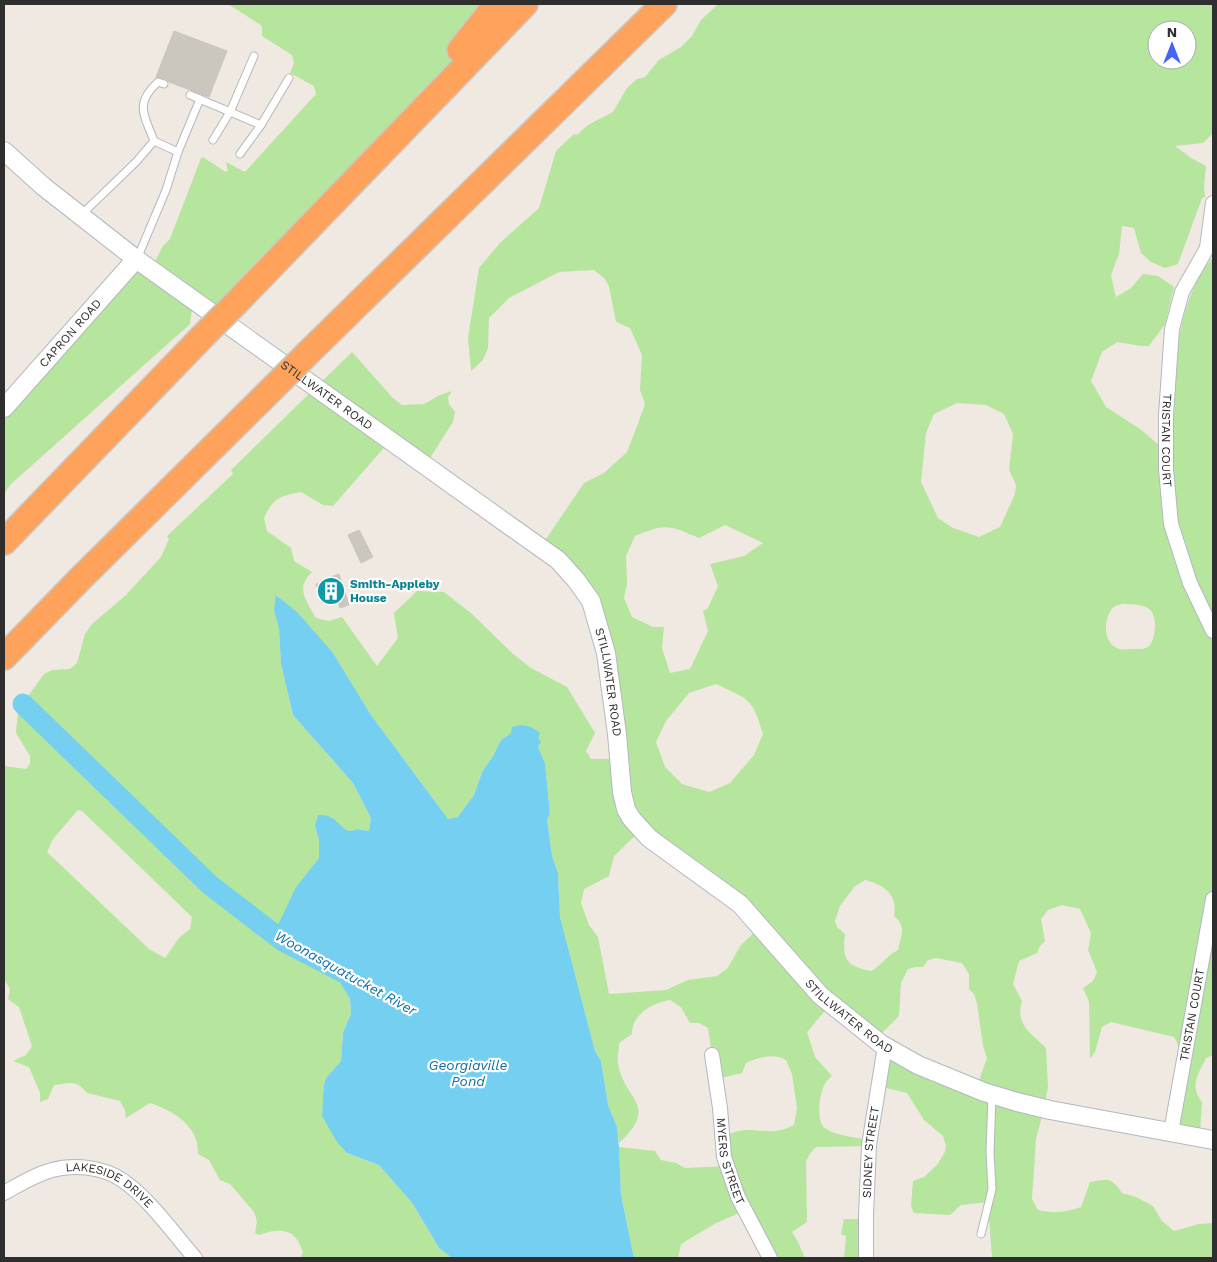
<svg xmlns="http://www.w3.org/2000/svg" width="1217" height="1262" font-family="'Work Sans',sans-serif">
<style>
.green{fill:#b6e59e;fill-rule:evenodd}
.water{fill:#75cff0}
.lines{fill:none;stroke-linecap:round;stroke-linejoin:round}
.river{stroke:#75cff0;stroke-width:21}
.building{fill:#cbc7bf;stroke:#cbc5ba}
.service-casing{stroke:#b4b7c1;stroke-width:9}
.minor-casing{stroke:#b4b7c1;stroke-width:16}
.tertiary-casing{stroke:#b4b7c1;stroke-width:20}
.motorway-casing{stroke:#c9c9c9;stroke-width:28}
.service{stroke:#fff;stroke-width:7}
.minor{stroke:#fff;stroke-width:14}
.tertiary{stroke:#fff;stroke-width:18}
.motorway{stroke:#ffa35c;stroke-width:25}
.motorway-bridge-casing{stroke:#c9c9c9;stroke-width:28;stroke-linecap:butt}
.motorway-bridge{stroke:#ffa35c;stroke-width:25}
.labels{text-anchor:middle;stroke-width:4.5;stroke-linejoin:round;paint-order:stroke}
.street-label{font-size:12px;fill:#2e2e2e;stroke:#fff}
.culture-label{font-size:12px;font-weight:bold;fill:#0d838f;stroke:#fff;text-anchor:start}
.water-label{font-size:14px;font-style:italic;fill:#0d6fa3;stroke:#fff}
</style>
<rect width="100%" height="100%" fill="#efe9e1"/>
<!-- green -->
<g class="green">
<polygon points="228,4 499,4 388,138 222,315 193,301 190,324 10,485 4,494 4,407 141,267 153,265 163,246 170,239 201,158 203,157 224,171 228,172 226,162 245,172 316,94 314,86 290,73 294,63 292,55 262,36 262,26"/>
<path d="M718,4H1213V133L1203,143L1175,146L1191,158L1206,166L1204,187L1205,197L1202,198L1178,264L1165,268L1151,262L1141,253L1134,228L1122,226L1119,254L1111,275L1116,297L1131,288L1143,274L1158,276L1174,287L1165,324L1149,346H1141L1117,342L1102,352L1091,381L1106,407L1140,429L1172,456C1174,392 1170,308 1213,257V923L1207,949L1213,951V1055L1206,1058C1198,1075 1189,1085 1202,1102L1200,1132L1177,1131L1182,1102L1172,1080C1179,1061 1185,1056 1174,1037L1111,1022L1102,1027L1095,1052L1090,1059L1089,1002L1083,988L1093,981L1097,972L1088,950L1091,933L1080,909L1062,905L1048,910L1041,919L1045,941L1040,946L1037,953L1019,961L1013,984L1022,1001C1015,1025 1030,1032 1046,1048L1048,1088L1044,1106V1109L1036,1139L1032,1199L1038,1210C1053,1214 1067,1212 1081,1207L1090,1182C1109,1179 1110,1176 1122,1193L1136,1197L1153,1206L1162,1221L1174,1231L1199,1224L1213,1223V1258H992L988,1202L961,1205L950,1215L914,1213L911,1206L913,1181L924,1177L937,1165L945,1152L946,1146L943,1136L924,1120L907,1093L882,1087L884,1049L977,1086L987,1058L983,1046L977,1003L974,994L969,989V974L962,963L936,958L928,960L923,967H915L908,969L901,983L899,1016L880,1035L830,1005L807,1032L815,1057L832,1076C822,1085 823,1088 820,1100C819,1107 818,1121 824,1127C831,1135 858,1138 869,1140L868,1146L816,1147L811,1152L806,1161L807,1222L792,1232L798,1242L805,1258H771L744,1211L716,1223L681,1244L678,1258H634L621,1195L619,1147L655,1151L661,1160L676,1163L685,1168L727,1166L723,1136C730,1134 739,1130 746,1130C766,1130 775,1135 794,1125L797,1108L792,1074L786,1060C773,1053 759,1057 746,1063L742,1073L717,1079L715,1076L708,1028L699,1023H690L681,1007L670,1000C652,1003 632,1014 632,1034L619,1043C619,1050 617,1057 618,1063C623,1100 661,1104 619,1143L617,1127L608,1105L601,1061L595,1051L560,917L558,873L552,856L547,819L550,813L545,763L538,747L511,733L501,740L493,756L482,772L474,795L458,818L448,819L371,715L333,653L277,595L274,611L279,629L281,664L293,715L353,783L371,818L369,831L356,829C347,836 338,823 331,817L315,826L319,840V858L296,887L308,953L326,963L337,978L350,999L351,1014L343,1033L341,1061L326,1078L347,1153L379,1165L413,1204L439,1248L452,1258H301L303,1252C301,1248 299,1241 295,1237C286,1227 270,1231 259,1235L255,1233L257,1221L254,1212L230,1184L220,1180L209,1160L198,1154C199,1126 174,1111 150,1103L126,1118L125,1110L120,1101L87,1093C76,1079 70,1083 54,1085L48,1099L40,1102V1093L29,1067L13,1061L26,1055L32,1046L19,1007L8,999L10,989L4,979V766L26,769L30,764V756L16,733L18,710L44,674L52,670L70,669L77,663L85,634L92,624L126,595L161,557L169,539L167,536L233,474L231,470L352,352L392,397L402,405L424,404L440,395L452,391L448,397L449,404L455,412L453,422L426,464L389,442L333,506L323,505L301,492C280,496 273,498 264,518L267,531L291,548L294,561L312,572C295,588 306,600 316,618L329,621L342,617L377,666L398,638L394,613L417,591L444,592L472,614L512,653L531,668L567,687L595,733L586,751L591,759H616L590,610L542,545L584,483L604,473L627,452L636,429L645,404L640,390L642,355L630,328L616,322L609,286L604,278L594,270L559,272L509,298L489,318L488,348L483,360L471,371L468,338L479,268L500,243L539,208L556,151L574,134L577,135L588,125L613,112L627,88L637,79L645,77L659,60L681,47L692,36L701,20ZM1157,30H1187V60H1157ZM957,403L986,405L1004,414L1013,434L1009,470L1016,485L1015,494L1000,527L979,537L953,528L938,518L921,482L926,433L934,414ZM725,525L763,543L744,556L710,564L718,586L708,608L703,611L708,631L690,669L670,673L662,648L664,627H653L632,617L624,598L627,584L626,556L635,536C665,523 669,525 699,538ZM1122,604C1141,605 1156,603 1155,628C1154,634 1154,641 1149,646C1145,650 1139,649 1134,649C1130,649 1123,650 1119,649C1103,644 1103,620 1112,609C1114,606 1118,605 1122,604ZM716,684C750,700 752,698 763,734L754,755L730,783L709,792L682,784L665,767L656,742L666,721L689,693ZM78,810L82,811L192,917L190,929L179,938L165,958L149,949L47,852L53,839ZM640,831L761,926L741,945L727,969L717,976L688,980L666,990L609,994L598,937L589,925L581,903L584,889L609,876L614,856ZM865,880C884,885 898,894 894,916C907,927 901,935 898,950C885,956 883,965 871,971C846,966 842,959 845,934L837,927L835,921L840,906L854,887Z"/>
<polygon points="844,1219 866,1219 867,1258 844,1258 846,1236 841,1234"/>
</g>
<!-- water -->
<path class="water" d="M276,595L298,613L333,653L371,715L448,819L458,817L474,795L482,772L493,756L501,740L511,733L512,727C524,723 531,726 540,733L538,739L541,741L538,747L545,763L550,814L547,819L552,856L558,873L560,917L595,1051L601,1061L608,1105L617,1127L619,1147L621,1195L634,1258H452L439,1248L413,1204L379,1165L347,1153L337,1142L322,1116L324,1085L326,1078L341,1061L343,1033L351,1014L350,999L337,978L326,963L308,953L279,943L277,927L296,887L319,858V840L315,826L318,815C322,815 326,815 330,817C339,820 346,837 356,829L369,831L371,818L353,783L293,715L281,664L279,629L274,611Z"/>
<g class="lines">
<!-- river -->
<polyline class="river" points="23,704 210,885 283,941 352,977"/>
</g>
<!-- building -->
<g class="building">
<polygon points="174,31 227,51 209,97 169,82 166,79 156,77"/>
<polygon points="359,530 373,557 361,563 348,535"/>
<polygon points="339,574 349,605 340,608 337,598 322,603 316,584 331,579 331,577"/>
</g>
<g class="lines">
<defs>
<g id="service">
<path d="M164,84L158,82C134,104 144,114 154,141L178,152L200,99"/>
<polyline points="190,95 261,125 289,78"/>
<polyline points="213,140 230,112 254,56"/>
<polyline points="240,154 261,125"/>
<polyline points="81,215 136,162 154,141"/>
<polyline points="137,259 166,190 178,152"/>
<polyline points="981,1234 992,1189 990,1152 992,1095"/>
</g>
<g id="minor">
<path id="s1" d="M1213,242L1207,248L1182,292L1172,329L1166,415V469L1171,524L1190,583L1213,631"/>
<polyline points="1207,248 1213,203"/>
<path id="s2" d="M712,1055L720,1108L724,1157L738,1197L770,1258"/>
<path id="s3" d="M1171,1132L1213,899"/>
<path id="s4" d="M4,1193C20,1184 34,1175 52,1170C74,1164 103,1167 122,1180C149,1198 174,1234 195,1258"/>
<path id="s5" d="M866,1258V1215L869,1145L885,1046"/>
</g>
<g id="tertiary">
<path id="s6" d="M4,151L44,187L136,259L510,526L558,560L576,580L591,601L606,653L617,734L622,792L626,809L631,818L649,838L740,904L820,995L881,1044L918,1065L984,1092L1017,1102L1050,1110L1213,1140"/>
<path id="s7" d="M4,408L136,259"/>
</g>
<g id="motorway">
<polyline points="460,50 497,4"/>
<polyline points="237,302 525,4"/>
<polyline points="308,353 664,4"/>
<polyline points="4,542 203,336"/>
<polyline points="4,657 81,578 274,387"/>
</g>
</defs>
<!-- service casing -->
<use href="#service" class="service-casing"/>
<!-- minor casing -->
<use href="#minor" class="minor-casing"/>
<!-- tertiary casing -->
<use href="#tertiary" class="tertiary-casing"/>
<!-- motorway casing -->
<use href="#motorway" class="motorway-casing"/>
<!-- service -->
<use href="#service" class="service"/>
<!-- minor -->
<use href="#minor" class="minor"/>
<!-- tertiary -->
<use href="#tertiary" class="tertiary"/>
<!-- motorway -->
<use href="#motorway" class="motorway"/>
<defs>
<g id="motorway-bridge">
<polyline points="203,336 237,302"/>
<polyline points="274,387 308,353"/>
</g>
</defs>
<!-- motorway-bridge casing -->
<use href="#motorway-bridge" class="motorway-bridge-casing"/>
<!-- motorway-bridge -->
<use href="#motorway-bridge" class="motorway-bridge"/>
</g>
<!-- icons -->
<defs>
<symbol id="building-disc" viewBox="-11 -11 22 22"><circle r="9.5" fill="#0f9aa8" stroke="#fff"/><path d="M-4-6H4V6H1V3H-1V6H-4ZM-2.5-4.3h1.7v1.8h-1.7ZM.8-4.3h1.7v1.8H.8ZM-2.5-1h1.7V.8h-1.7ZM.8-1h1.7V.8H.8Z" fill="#fff"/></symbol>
</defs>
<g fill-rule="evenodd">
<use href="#building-disc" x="315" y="575" width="32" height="32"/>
</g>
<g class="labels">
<!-- street labels -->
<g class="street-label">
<text dy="4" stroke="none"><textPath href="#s7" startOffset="100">CAPRON ROAD</textPath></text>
<text dy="4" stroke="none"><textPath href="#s6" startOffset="405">STILLWATER ROAD</textPath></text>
<text dy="4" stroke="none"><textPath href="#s1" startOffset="209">TRISTAN COURT</textPath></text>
<text dy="4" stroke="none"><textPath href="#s6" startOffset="825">STILLWATER ROAD</textPath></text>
<text dy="4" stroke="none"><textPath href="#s6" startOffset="1260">STILLWATER ROAD</textPath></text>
<text dy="4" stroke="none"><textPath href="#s3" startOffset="119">TRISTAN COURT</textPath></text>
<text dy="4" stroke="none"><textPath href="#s5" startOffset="106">SIDNEY STREET</textPath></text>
<text dy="4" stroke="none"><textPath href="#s2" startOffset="108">MYERS STREET</textPath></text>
<text dy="4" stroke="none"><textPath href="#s4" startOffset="116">LAKESIDE DRIVE</textPath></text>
</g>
<!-- culture labels -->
<g class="culture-label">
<text x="350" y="588">Smith-Appleby<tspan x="350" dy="14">House</tspan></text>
</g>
<!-- water labels -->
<g class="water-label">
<text transform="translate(346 973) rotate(29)" y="5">Woonasquatucket River</text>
<text x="468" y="1070">Georgiaville<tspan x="468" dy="16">Pond</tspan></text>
</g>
</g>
<!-- border -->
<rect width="1217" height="1262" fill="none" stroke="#2e2e2e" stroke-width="10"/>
<!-- north arrow -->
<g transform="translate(1172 45)"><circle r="24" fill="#ffffff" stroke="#ababab"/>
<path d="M0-4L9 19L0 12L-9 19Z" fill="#4264fb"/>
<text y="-8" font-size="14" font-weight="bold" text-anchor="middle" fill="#2e2e2e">N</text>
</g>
</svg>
